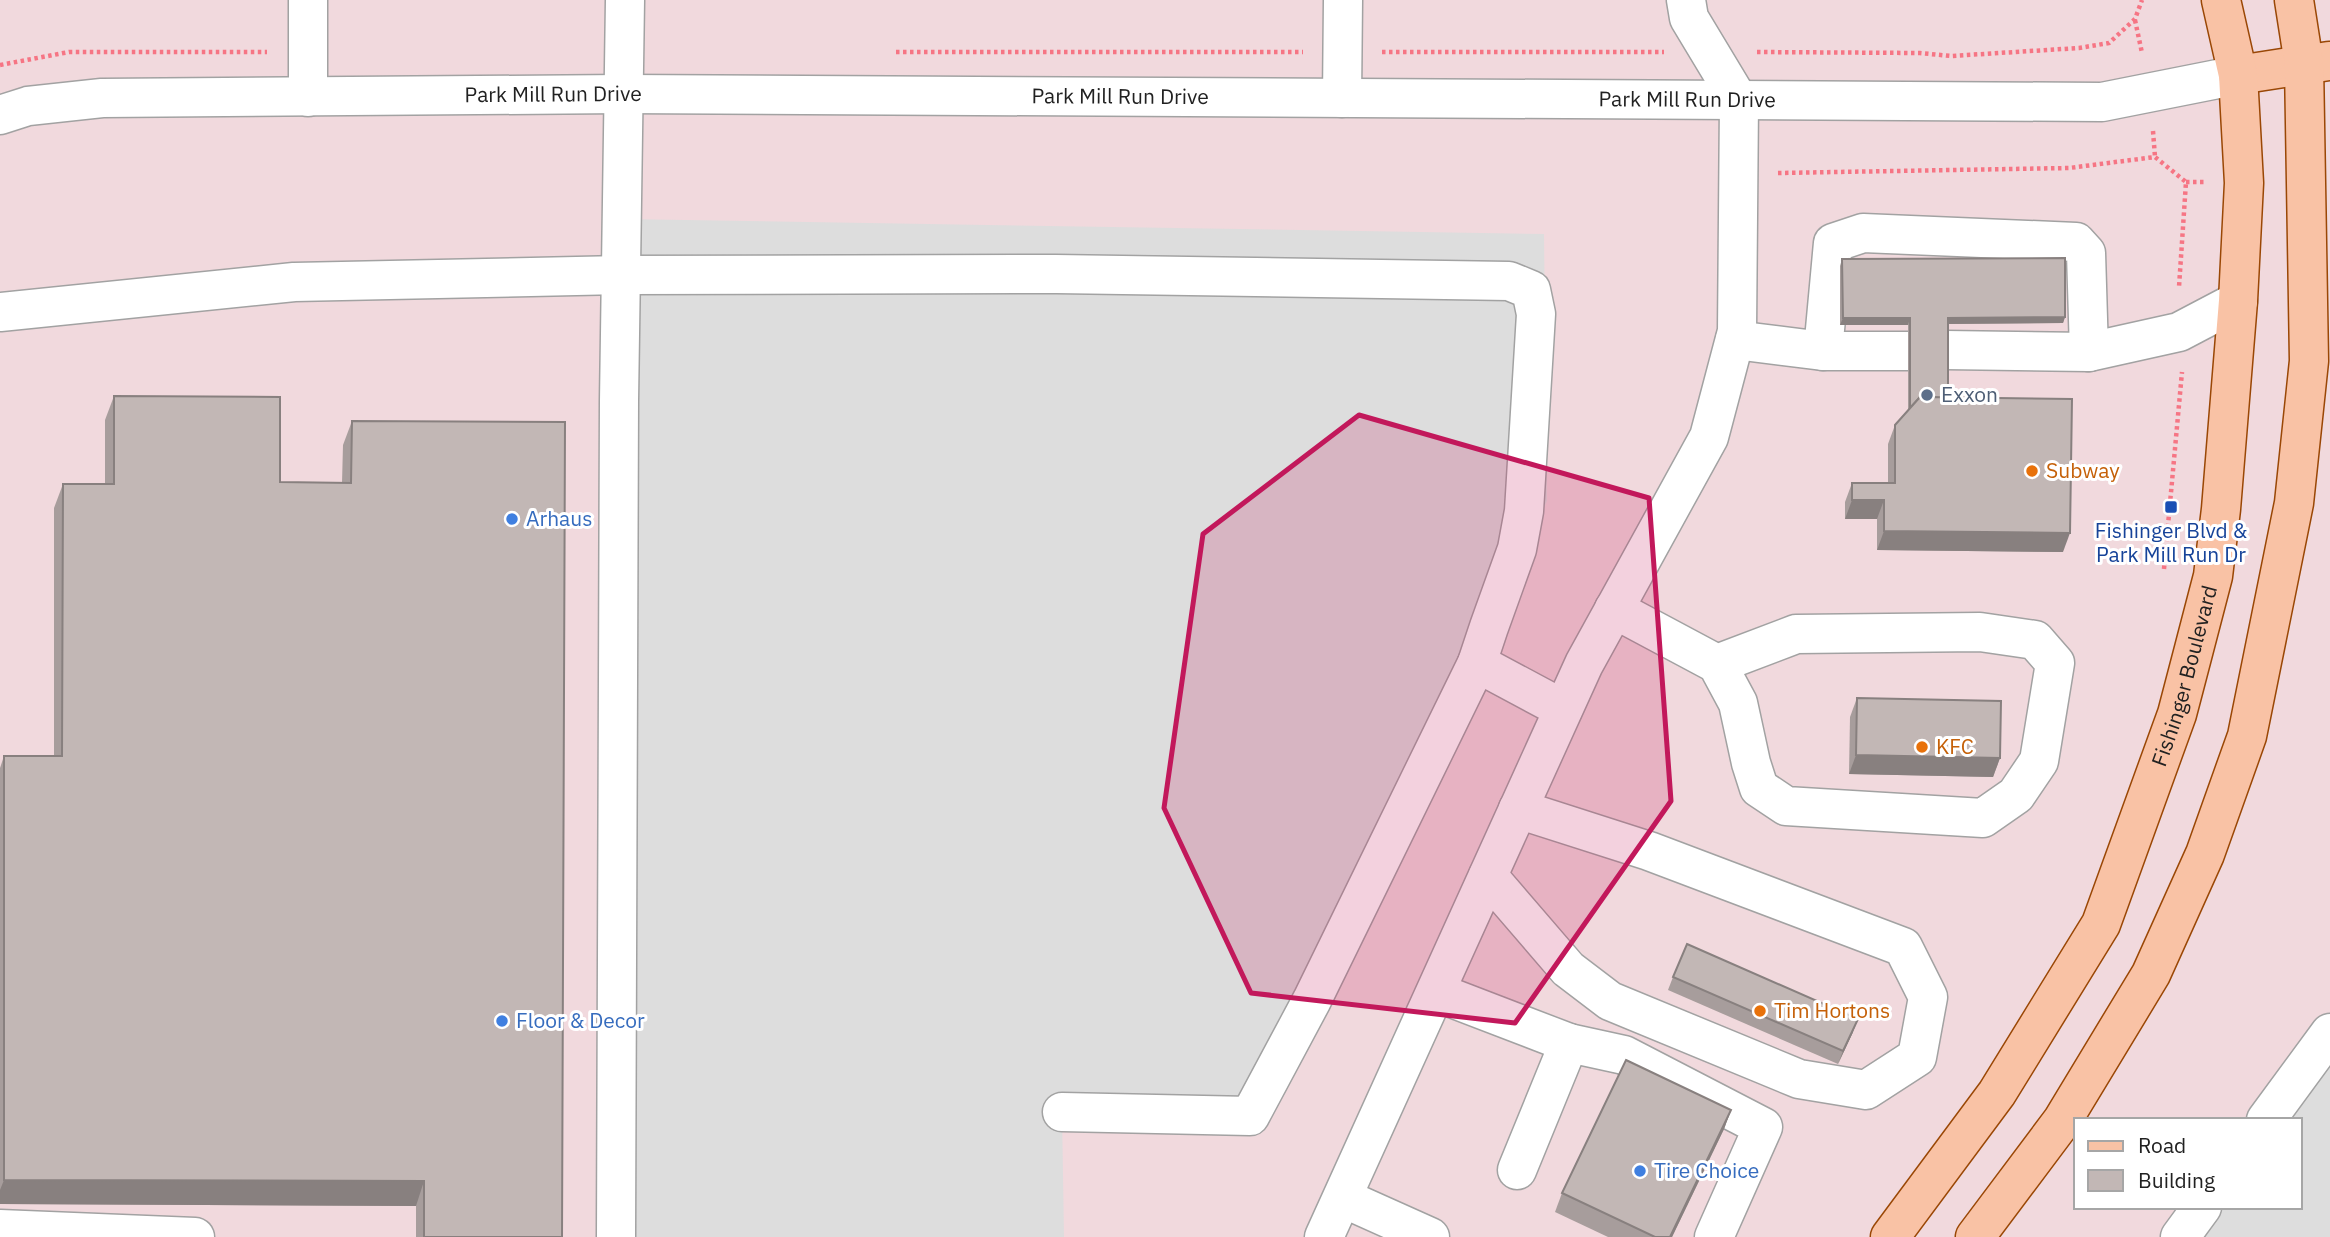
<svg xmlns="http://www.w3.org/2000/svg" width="2330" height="1237" font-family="'IBM Plex Sans',sans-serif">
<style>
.commercial{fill:#f1d9dd;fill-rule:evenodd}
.parking{fill:#ddd}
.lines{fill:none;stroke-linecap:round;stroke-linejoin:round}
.minor-casing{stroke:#a2a2a2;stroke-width:41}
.major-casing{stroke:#9a4705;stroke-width:41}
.path{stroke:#f67584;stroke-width:4.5;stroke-dasharray:3.5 3.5;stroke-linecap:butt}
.minor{stroke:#fff;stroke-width:38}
.major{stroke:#f9c2a5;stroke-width:38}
.wall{fill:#a79d9c}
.shaded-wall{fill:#88807f}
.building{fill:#c2b7b5;stroke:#88807f;stroke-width:2}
.marked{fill:#c2185b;fill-opacity:0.2;stroke:#c2185b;stroke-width:5;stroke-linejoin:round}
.service-dot{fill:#5c6f8a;stroke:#fff;stroke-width:2.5}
.food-dot{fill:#e8710a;stroke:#fff;stroke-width:2.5}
.transit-dot{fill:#1a4fb4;stroke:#fff;stroke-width:2.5}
.shop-dot{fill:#3f7fe0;stroke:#fff;stroke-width:2.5}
.labels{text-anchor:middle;stroke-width:6;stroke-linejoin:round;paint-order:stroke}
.street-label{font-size:21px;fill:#212121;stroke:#fff}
.service-label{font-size:21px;fill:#4e5e75;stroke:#fff;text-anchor:start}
.food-label{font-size:21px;fill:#c56008;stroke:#fff;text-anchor:start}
.shop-label{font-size:21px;fill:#366cbe;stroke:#fff;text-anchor:start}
.transit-label{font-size:21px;fill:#164399;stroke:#fff}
</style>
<rect width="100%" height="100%" fill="#f1ece8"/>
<!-- commercial -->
<path class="commercial" d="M0,0H2330V1237H0ZM2076,1120H2300V1207H2076Z"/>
<!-- parking -->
<g class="parking">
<polygon points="622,219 1544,234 1547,501 1269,1117 1062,1112 1064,1237 616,1237"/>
<polygon points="2330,1033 2330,1237 2180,1237 2202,1207 2300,1207 2300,1120 2266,1120"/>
</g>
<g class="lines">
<defs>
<g id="minor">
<polyline points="308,0 308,97"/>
<polyline points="1342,98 1343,0"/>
<path id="s1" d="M0,115L28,106L102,98L623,94L2102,102L2238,75"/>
<polyline points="0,312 294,282 622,275 1056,274 1509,281 1531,290 1536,314 1524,511 1517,549 1489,627 1477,663 1312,1000 1250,1116 1062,1112"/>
<polyline points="1735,340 1823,351 1833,243 1863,233 2076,242 2086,253 2089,352 1946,350"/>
<polyline points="1823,351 1908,351"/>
<polyline points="2089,352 2179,332 2238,301"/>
<polyline points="1614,609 1717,664 1738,703 1751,763 1759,788 1786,806 1983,818 2016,795 2039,761 2055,663 2035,640 1980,632 1796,634 1717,664"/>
<polyline points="1477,663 1563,709"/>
<polyline points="1488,876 1568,969 1610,1001 1799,1079 1866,1090 1917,1057 1928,997 1903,947 1649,851 1518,809"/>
<polyline points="1436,992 1569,1043 1517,1170"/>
<polyline points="1569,1043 1624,1055 1763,1127 1714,1237"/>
<polyline points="2266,1120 2330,1033"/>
<polyline points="1343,1198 1430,1237"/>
<polyline points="0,1229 195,1237"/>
<polyline points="616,1237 619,401 625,0"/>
<polyline points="1324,1237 1584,664 1709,437 1737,331 1739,101 1689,18 1686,0"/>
<polyline points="2180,1237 2202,1207"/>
</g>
<g id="major">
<polyline points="2238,75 2329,61"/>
<path id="s2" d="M1890,1237L1997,1093L2101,924L2177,714L2194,649L2213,576L2221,509L2238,301L2244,183L2238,75L2221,0"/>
<polyline points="1975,1237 2062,1121 2151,974 2205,854 2247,736 2294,503 2309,361 2304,64 2294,0"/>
</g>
</defs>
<!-- minor casing -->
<use href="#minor" class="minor-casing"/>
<!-- major casing -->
<use href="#major" class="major-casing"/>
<!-- path -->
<g class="path">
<polyline points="2135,20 2142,53"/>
<polyline points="896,52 1303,52"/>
<polyline points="1382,52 1664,52"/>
<polyline points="1757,52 1920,53 1951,56 2079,48 2109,43 2135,19 2142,0"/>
<polyline points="0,65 69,52 267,52"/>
<polyline points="2153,131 2155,157"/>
<polyline points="1778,173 2069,168 2155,157 2186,182 2179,287"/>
<polyline points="2186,182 2206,182"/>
<polyline points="2164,569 2182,372"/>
</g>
<!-- minor -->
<use href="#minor" class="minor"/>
<!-- major -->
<use href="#major" class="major"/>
</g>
<!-- wall -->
<g class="wall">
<polygon points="1842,259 2065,317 2063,323 1948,324 1948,398 2063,552 1877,550 1877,519 1845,519 1845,502 1852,483 1888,483 1888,444 1895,425 1908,410 1908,325 1840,325 1840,266"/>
<polygon points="114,396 280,482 342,483 343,445 352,421 562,1237 416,1237 416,1206 0,1204 0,768 4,756 54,756 54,508 63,484 105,484 105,420"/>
<polygon points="1857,698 2000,758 1993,777 1849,774 1850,717"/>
<polygon points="1673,977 1853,1032 1838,1064 1668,990"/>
<polygon points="1731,1110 1724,1129 1672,1237 1608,1237 1555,1212 1562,1193"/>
</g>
<!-- shaded-wall -->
<g class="shaded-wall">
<polygon points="2065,317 2063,323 1946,324 1948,318"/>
<polygon points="1843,318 1910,318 1908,325 1840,325"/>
<polygon points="1852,500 1884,500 1877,519 1845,519"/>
<polygon points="1884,531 2070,533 2063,552 1877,550"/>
<polygon points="1856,755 2000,758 1993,777 1849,774"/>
<polygon points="1858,1019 1853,1032 1838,1064 1843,1051"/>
<polygon points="1731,1110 1724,1129 1672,1237 1670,1237"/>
<polygon points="4,1180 424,1181 416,1206 0,1204 0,1190"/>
</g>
<!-- building -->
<g class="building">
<polygon points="2065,258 2065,317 1948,318 1948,398 1920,397 1910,408 1910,318 1843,318 1842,259"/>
<polygon points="114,396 280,397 280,482 351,483 352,421 565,422 562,1237 424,1237 424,1181 4,1180 4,756 62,756 63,484 114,484"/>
<polygon points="1920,397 2072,399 2070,533 1884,531 1884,500 1852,500 1852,483 1895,483 1895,425"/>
<polygon points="1857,698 2001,701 2000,758 1856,755"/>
<polygon points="1687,944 1858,1019 1843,1051 1673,977"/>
<polygon points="1626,1060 1731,1110 1670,1237 1655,1237 1562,1193"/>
</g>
<!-- marked area -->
<path class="marked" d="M1359,415L1649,498L1671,801L1515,1023L1251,993L1164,808L1203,534Z"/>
<!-- markers -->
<circle class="service-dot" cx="1927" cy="395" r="7"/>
<g class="food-dot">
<circle cx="2032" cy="471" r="7"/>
<circle cx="1922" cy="747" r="7"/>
<circle cx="1760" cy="1011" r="7"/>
</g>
<rect class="transit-dot" x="2164" y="500" width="14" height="14" rx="3.5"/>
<g class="shop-dot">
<circle cx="512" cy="519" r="7"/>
<circle cx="502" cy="1021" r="7"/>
<circle cx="1640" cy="1171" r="7"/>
</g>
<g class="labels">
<!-- street labels -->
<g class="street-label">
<text dy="7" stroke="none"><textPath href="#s1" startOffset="555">Park Mill Run Drive</textPath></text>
<text dy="7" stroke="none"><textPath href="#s1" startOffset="1122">Park Mill Run Drive</textPath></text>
<text dy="7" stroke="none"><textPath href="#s1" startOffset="1689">Park Mill Run Drive</textPath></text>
<text dy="7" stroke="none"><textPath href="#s2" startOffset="640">Fishinger Boulevard</textPath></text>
</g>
<!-- service labels -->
<g class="service-label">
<text x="1941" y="402">Exxon</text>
</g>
<!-- food labels -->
<g class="food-label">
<text x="2046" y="478">Subway</text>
<text x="1936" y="754">KFC</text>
<text x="1774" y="1018">Tim Hortons</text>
</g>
<!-- shop labels -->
<g class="shop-label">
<text x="526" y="526">Arhaus</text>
<text x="516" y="1028">Floor &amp; Decor</text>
<text x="1654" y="1178">Tire Choice</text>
</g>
<!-- transit labels -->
<g class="transit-label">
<text x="2171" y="538">Fishinger Blvd &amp;<tspan x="2171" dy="24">Park Mill Run Dr</tspan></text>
</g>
</g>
<!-- legend -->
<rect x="2074" y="1118" width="228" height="91" fill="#ffffff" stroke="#a6a6a6" stroke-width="2"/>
<rect x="2088" y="1141" width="35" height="10" fill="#f9c2a5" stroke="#a6a6a6" stroke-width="2"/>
<text x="2138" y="1153" font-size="21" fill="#212121">Road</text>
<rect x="2088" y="1170" width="35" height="21" fill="#c2b7b5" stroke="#a6a6a6" stroke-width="2"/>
<text x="2138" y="1188" font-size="21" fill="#212121">Building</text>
</svg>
